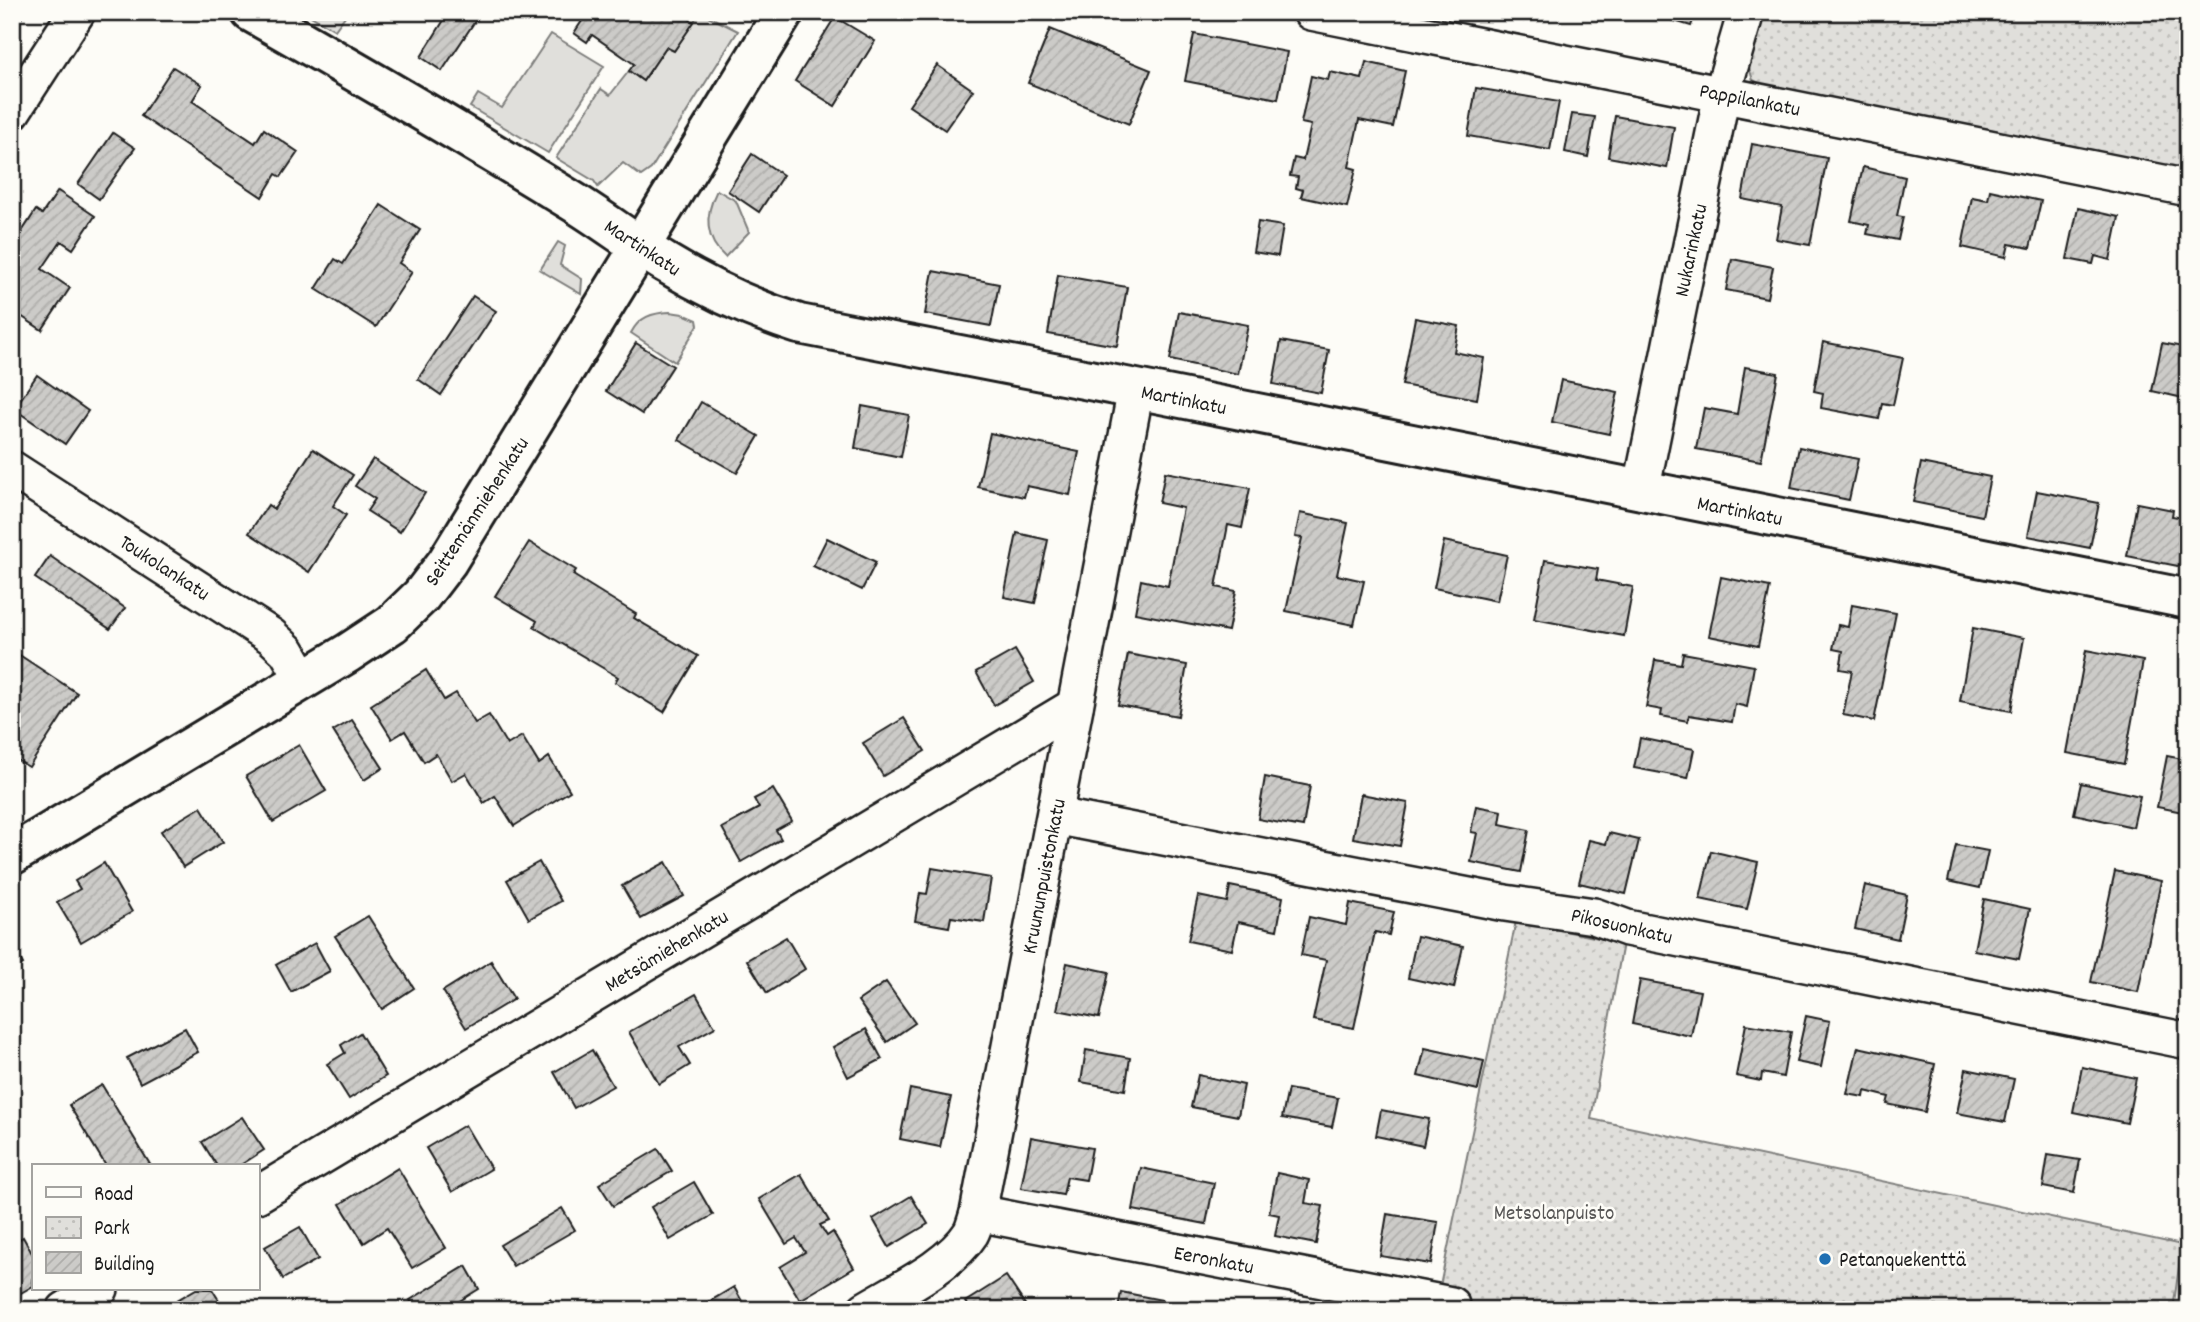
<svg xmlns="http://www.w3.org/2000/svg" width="2200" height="1322" font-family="Dekko,sans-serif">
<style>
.green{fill:#e0dfdb;stroke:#7e7e7c;stroke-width:2}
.park{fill:url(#park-dots);stroke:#7e7e7c;stroke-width:2}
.building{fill:url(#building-hatch);stroke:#1c1c1c;stroke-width:2}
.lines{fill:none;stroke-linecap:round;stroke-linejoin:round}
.street-casing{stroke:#1c1c1c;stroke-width:40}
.secondary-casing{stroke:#1c1c1c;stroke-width:44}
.street{stroke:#fdfcf7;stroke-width:35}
.secondary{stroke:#fdfcf7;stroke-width:38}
.poi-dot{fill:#1f6fb2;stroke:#fdfcf7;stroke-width:2.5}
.labels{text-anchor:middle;stroke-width:5;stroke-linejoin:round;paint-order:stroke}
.street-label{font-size:21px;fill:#1c1c1c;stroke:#fdfcf7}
.park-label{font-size:21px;fill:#575655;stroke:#fdfcf7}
.poi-label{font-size:21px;fill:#1c1c1c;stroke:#fdfcf7;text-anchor:start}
</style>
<defs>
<pattern id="park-dots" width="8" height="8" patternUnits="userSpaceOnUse" patternTransform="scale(1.75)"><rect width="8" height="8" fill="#e0dfdb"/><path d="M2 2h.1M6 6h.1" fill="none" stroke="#c0bfbb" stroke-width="1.8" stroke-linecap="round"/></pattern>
<pattern id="building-hatch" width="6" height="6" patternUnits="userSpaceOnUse" patternTransform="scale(1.75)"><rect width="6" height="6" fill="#cccbc8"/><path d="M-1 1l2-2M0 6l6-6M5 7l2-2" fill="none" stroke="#afaeab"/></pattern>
</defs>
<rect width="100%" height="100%" fill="#fdfcf7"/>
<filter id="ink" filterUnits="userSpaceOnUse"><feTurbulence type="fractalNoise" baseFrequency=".0143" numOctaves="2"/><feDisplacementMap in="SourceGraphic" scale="14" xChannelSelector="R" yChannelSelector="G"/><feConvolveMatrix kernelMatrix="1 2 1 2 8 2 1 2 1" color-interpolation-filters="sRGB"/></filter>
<g filter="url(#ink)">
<!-- green -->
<g class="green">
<polygon points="304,12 339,12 345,16 335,30"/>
<polygon points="700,12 738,31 651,169 641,176 623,163 598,187 594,181 556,158 601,89 610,95 629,71 643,81 666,47 674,51"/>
<polygon points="551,34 604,66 548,153 470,107 478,94 502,108"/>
<path d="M717,190L736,201L749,232L725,257C704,238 705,214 717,190Z"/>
<polygon points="558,242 565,246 560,265 582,279 581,294 540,270"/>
<path d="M670,312L683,314L697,320L698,325L675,362L631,333C639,317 652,313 670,312Z"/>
</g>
<!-- park -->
<g class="park">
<polygon points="1761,12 2188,12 2188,171 1763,85 1753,80 1747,62"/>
<polygon points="1516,921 1623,943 1591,1119 2182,1245 2173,1310 1435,1310"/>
</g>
<!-- building -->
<g class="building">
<polygon points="12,12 23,15 12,32"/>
<polygon points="449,12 481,12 442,71 421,57"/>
<polygon points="588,12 679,12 694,22 674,51 666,47 643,81 629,71 634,64 592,35 587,42 574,33"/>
<polygon points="1479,12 1525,12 1523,21"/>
<polygon points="1644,12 1696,12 1691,26"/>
<polygon points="835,17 875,41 835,106 795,81"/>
<polygon points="1050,29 1151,70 1129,124 1028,83"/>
<polygon points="1194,34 1287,52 1278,99 1185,81"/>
<polygon points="1366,62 1405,71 1393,127 1359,120 1349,167 1356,169 1347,207 1301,197 1303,190 1296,188 1298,177 1290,176 1294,158 1303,160 1311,125 1301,123 1311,76 1328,80 1330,72 1362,79"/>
<polygon points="937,65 973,90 945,130 909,106"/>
<polygon points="173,67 202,85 192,101 255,143 264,129 298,152 281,177 276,174 262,197 141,116"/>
<polygon points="1476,88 1559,102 1550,150 1468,136"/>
<polygon points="1572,114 1595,117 1588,157 1565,152"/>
<polygon points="1615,116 1674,127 1667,168 1608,157"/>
<polygon points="113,133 135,148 99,199 78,184"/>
<polygon points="1752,144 1827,158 1810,245 1776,239 1782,207 1742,199"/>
<polygon points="752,154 783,175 759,212 728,191"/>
<polygon points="1863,167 1905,177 1897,216 1903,217 1898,240 1867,234 1869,225 1851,221"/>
<polygon points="1990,190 2041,201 2030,248 2009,244 2006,257 1962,247 1972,197 1988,200"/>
<polygon points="58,191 95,216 73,249 61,241 42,269 70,288 42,330 12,310 12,233 15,229 21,233 36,210 42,214"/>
<polygon points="381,205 420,230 399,263 412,272 376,327 316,289 335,259 343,264"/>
<polygon points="2078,208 2119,217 2110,260 2095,256 2093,264 2067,259"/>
<polygon points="1258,222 1283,226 1278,256 1253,252"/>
<polygon points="1732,259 1773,267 1767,298 1726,290"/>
<polygon points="933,271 999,284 991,326 925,314"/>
<polygon points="1058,275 1127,287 1117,346 1048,334"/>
<polygon points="473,296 496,311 441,395 418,379"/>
<polygon points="1179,312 1248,325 1238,374 1170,360"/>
<polygon points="1415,318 1459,326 1454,352 1484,358 1477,399 1402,385"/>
<polygon points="1281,341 1329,350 1321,393 1273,384"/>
<polygon points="1823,342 1903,358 1893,405 1882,403 1879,419 1821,408 1823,393 1814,391"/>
<polygon points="636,343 673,366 642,414 606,391"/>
<polygon points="2162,343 2188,348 2188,373 2183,398 2152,391"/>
<polygon points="1745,367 1778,373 1761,461 1696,449 1704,408 1737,414"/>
<polygon points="37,375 88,411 65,444 14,409"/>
<polygon points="1561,380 1618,392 1609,434 1552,422"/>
<polygon points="701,402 759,436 737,473 679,440"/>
<polygon points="862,406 909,415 901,457 855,448"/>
<polygon points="990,433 1079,452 1070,495 1027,486 1024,497 978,487"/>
<polygon points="1799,447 1858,459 1849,500 1791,488"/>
<polygon points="313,449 353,475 333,506 346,515 309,572 249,533 268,505 274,509"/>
<polygon points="373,459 425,493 400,532 367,511 375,499 355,486"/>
<polygon points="1921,463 1990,477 1982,516 1913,502"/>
<polygon points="1165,472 1250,488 1242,528 1228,525 1216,587 1236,591 1228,631 1135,613 1141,580 1168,586 1183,508 1159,503"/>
<polygon points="2037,491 2099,503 2090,548 2028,536"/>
<polygon points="2137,503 2173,510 2172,516 2188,519 2188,568 2127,556"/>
<polygon points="1300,513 1348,523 1337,575 1364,581 1354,625 1286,611 1302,538 1295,537"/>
<polygon points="1017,533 1048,540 1035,603 1004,597"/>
<polygon points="827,538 876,562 862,590 813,566"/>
<polygon points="1444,541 1507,555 1497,601 1434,588"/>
<polygon points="529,542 576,570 573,575 636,614 634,618 698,656 664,712 615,682 618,677 534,627 537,621 495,596"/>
<polygon points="50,556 125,608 110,629 35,578"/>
<polygon points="1545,560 1598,569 1596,580 1633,587 1624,636 1534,619"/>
<polygon points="1721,577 1770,587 1758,646 1709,636"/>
<polygon points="1852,605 1896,613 1874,721 1843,715 1852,671 1840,669 1843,651 1833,649 1838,625 1848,627"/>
<polygon points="1973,628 2024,638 2011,711 1960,701"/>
<polygon points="1015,650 1034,682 994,705 976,672"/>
<polygon points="2086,650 2143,661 2124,764 2067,753"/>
<polygon points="1683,653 1754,666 1747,707 1735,704 1732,722 1689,715 1688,721 1661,716 1662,710 1646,707 1655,660 1681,664"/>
<polygon points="18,654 77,693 29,767 12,757 12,663"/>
<polygon points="1128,654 1187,665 1178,716 1118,705"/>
<polygon points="426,670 444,700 456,693 475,723 489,715 507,745 522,736 539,764 549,757 570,791 514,826 495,796 484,803 466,773 452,781 436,754 424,762 405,731 392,739 371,705"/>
<polygon points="904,718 925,751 883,776 863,743"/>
<polygon points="352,720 383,768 364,780 333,731"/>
<polygon points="1640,738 1694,749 1688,778 1634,768"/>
<polygon points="299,745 326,791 273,822 246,776"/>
<polygon points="2167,756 2188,760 2188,813 2157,807"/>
<polygon points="1265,777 1310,786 1303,827 1258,819"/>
<polygon points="2081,783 2140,796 2133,827 2074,814"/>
<polygon points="773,789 792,821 776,830 781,839 741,862 722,828 759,808 754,799"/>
<polygon points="1361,794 1408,803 1400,846 1353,838"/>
<polygon points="1476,806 1502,811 1500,824 1529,830 1521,872 1471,862 1477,833 1471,832"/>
<polygon points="201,807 223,842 183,867 161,831"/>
<polygon points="1609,833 1639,840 1626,894 1579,883 1589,840 1606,844"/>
<polygon points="1956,845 1988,851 1980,888 1948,881"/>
<polygon points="1711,851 1758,862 1747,909 1700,899"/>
<polygon points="539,862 561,901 529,919 507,880"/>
<polygon points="666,862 684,896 641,919 622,886"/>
<polygon points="104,863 132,912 81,942 57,902 80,889 75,881"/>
<polygon points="932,868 991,878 984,922 951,917 949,927 915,921 920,893 927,894"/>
<polygon points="2115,871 2161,881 2138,992 2091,982"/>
<polygon points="1865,885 1907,895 1898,939 1855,929"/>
<polygon points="1230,886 1283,897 1277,930 1238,922 1232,950 1188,941 1198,896 1227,902"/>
<polygon points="1984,899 2030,909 2019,959 1974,950"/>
<polygon points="1350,903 1394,912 1389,935 1375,932 1354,1028 1313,1020 1326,960 1301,955 1309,917 1346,925"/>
<polygon points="368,916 414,988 382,1009 335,936"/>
<polygon points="1417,936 1463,946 1454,988 1408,978"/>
<polygon points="786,937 805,969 767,993 747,960"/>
<polygon points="315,943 330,971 291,992 276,965"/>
<polygon points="12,944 23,964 12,970"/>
<polygon points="491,961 514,999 466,1028 443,991"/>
<polygon points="1067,963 1109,972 1099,1018 1057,1010"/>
<polygon points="1640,980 1700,991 1691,1036 1632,1024"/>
<polygon points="886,982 915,1023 887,1042 858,1001"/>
<polygon points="696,994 715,1027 679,1047 690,1065 659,1084 629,1032"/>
<polygon points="1806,1016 1830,1021 1821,1067 1796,1062"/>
<polygon points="1746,1024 1791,1032 1783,1077 1762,1073 1761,1081 1736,1076"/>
<polygon points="185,1028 198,1052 140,1083 127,1058"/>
<polygon points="866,1029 882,1059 848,1077 833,1047"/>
<polygon points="360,1033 386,1076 349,1099 327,1064 345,1053 341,1045"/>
<polygon points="1858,1047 1935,1064 1925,1112 1887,1104 1889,1097 1865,1091 1864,1097 1847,1094"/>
<polygon points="1425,1048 1484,1061 1478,1090 1418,1076"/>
<polygon points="592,1050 613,1086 574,1108 554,1072"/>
<polygon points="1086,1050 1130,1058 1125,1090 1081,1082"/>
<polygon points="2082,1067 2136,1078 2127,1123 2073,1112"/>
<polygon points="1966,1069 2014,1079 2005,1122 1957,1113"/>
<polygon points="1198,1075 1244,1085 1238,1116 1191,1107"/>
<polygon points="102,1085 151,1166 106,1166 69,1105"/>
<polygon points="910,1089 951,1097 940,1147 900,1139"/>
<polygon points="1288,1089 1338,1098 1332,1127 1282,1118"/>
<polygon points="1381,1110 1429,1119 1423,1146 1376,1136"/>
<polygon points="242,1117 264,1150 239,1166 217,1166 202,1142"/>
<polygon points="465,1125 491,1169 452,1192 426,1148"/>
<polygon points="1031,1137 1092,1148 1086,1180 1067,1177 1063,1195 1021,1188"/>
<polygon points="658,1149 672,1171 613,1206 599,1184"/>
<polygon points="2048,1155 2080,1160 2074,1193 2043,1187"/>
<polygon points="398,1168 446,1248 412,1268 387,1228 364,1243 340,1204"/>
<polygon points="1141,1168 1214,1183 1206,1224 1133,1210"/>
<polygon points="1277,1173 1309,1180 1305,1203 1323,1206 1316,1244 1275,1236 1279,1215 1269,1213"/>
<polygon points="801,1174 829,1221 820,1225 827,1236 833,1232 854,1268 800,1300 780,1267 805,1252 796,1238 786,1244 759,1199"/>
<polygon points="694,1182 713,1215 670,1240 651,1207"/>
<polygon points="911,1196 928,1224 889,1247 873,1219"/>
<polygon points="562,1208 575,1230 513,1266 500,1245"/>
<polygon points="1387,1214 1438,1222 1431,1264 1380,1256"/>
<polygon points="300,1227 318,1259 283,1279 265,1247"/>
<polygon points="23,1237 33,1255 33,1286 12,1298 12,1244"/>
<polygon points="466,1266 479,1289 445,1310 416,1310 410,1300"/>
<polygon points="1006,1276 1028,1309 971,1310 965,1302"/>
<polygon points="734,1287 747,1310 695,1310"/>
<polygon points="196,1289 212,1289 225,1310 160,1310"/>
<polygon points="1121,1292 1162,1300 1160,1310 1118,1310"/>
<polygon points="550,1299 557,1310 533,1310"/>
</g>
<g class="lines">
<defs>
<g id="street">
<polyline points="1311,12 2188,188"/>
<polyline points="12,112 77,12"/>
<polyline points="12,469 271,636 287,651 304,680"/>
<polyline points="1641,491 1722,94 1746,12"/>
<polyline points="1055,816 1505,903 1594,916 1627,928 2188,1041"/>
<polyline points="257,1195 1075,706"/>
<polyline points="978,1213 1451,1305"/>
<polyline points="65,1310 100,1289"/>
<path d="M865,1310C898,1290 950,1266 971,1233C974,1227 976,1219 978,1213L1136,389"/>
</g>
<g id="secondary">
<path d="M251,12C359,73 466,136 572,201C603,220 633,243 664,262C707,288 751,309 799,324L1136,389L2188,599"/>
<polyline points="12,855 348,653 392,624 421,596 447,562 784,12"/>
</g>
</defs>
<!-- street casing -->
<use href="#street" class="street-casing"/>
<!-- secondary casing -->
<use href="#secondary" class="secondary-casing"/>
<!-- street -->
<use href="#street" class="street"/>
<!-- secondary -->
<use href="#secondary" class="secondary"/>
</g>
</g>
<!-- markers -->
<circle class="poi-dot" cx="1825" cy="1259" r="7"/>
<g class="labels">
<!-- street labels -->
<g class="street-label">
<text transform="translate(1750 99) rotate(11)" y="7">Pappilankatu</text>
<text transform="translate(643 247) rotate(33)" y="7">Martinkatu</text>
<text transform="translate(1690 250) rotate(-78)" y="7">Nukarinkatu</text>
<text transform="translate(1184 399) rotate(11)" y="7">Martinkatu</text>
<text transform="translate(1740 510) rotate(11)" y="7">Martinkatu</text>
<text transform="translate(476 511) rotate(-57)" y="7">Seittemänmiehenkatu</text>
<text transform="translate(165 567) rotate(33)" y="7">Toukolankatu</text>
<text transform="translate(1043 876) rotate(-79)" y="7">Kruununpuistonkatu</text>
<text transform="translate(1622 925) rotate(13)" y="7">Pikosuonkatu</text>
<text transform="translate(666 950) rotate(-31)" y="7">Metsämiehenkatu</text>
<text transform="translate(1214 1259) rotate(11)" y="7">Eeronkatu</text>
</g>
<!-- park labels -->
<g class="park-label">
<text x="1554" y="1219">Metsolanpuisto</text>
</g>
<!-- poi labels -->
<g class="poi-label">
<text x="1839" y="1266">Petanquekenttä</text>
</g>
</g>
<!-- margin -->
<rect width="2200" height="1322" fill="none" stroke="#fdfcf7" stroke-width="42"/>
<rect x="21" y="21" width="2158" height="1280" fill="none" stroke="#1c1c1c" stroke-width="2.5" filter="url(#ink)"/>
<!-- legend -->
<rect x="32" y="1164" width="228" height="126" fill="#fdfcf7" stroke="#a3a29f" stroke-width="2"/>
<rect x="46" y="1187" width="35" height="10" fill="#fdfcf7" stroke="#a3a29f" stroke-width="2"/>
<text x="94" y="1200" font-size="21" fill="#1c1c1c">Road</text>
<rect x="46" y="1217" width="35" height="21" fill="url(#park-dots)" stroke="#a3a29f" stroke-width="2"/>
<text x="94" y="1234" font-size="21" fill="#1c1c1c">Park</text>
<rect x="46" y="1252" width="35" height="21" fill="url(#building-hatch)" stroke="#a3a29f" stroke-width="2"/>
<text x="94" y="1270" font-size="21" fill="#1c1c1c">Building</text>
</svg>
